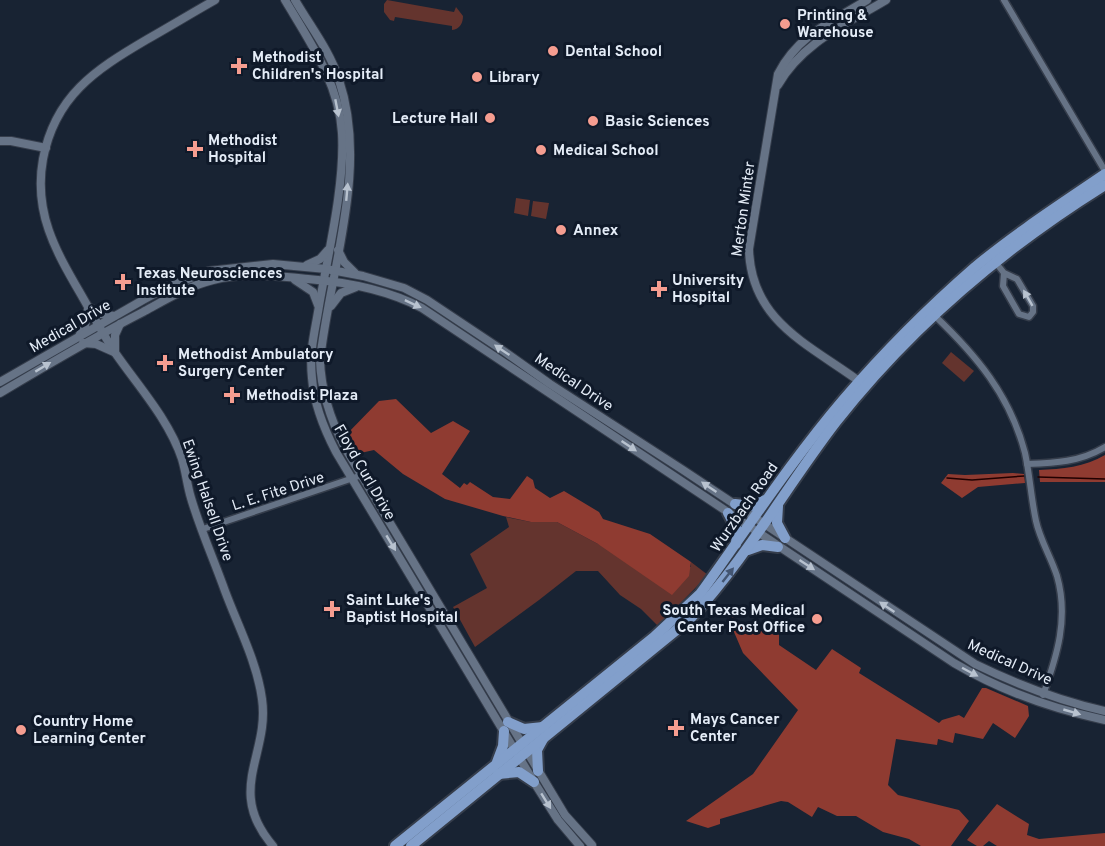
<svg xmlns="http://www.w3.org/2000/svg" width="1105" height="846" font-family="Overpass,sans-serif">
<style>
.green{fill:#64342e}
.forest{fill:#8f3b31}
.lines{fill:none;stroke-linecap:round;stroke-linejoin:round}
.stream{stroke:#200000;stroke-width:1.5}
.minor-casing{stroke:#353d4b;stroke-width:9}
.tertiary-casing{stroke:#353d4b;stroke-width:10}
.primary-casing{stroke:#353d4b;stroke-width:14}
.minor{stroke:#667386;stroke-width:6}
.tertiary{stroke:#667386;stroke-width:8}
.primary{stroke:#829fcb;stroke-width:10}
.oneway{fill:#b8c2cf}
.oneway2{fill:#435572}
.poi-dot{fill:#f59d90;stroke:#0f1929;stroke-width:2}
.labels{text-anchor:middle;stroke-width:6;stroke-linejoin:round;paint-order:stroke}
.poi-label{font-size:15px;font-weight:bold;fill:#e4ecf7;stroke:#0f1929;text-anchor:start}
.street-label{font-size:15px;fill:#e4ecf7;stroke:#0f1929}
</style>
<rect width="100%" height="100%" fill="#182333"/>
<!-- green -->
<g class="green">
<path d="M387,0L454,12L456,7L463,16C463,23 460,29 452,30V26L395,17L394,21L390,20L384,12V4Z"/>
<polygon points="516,198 530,200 528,216 514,213"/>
<polygon points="533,201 549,203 546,219 531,216"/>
<polygon points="951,352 974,371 964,382 942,363"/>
<polygon points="506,517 531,522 557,522 598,544 691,567 691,562 708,575 658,626 641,609 620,595 598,571 576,571 539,600 475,647 453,607 487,588 470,554 509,527"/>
</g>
<!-- forest -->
<g class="forest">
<polygon points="396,399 431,433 453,421 470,431 442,474 460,488 464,483 467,485 470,482 493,497 510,499 527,476 533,480 535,488 550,498 564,491 599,512 603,519 650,534 691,562 689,576 672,595 598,544 557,522 531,522 503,516 445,499 403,474 374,450 356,454 345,436 379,401"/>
<path d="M1105,455V482H1040L1039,470C1062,469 1085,467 1105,455Z"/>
<polygon points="1013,473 1024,474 1025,483 978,487 962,498 941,483 948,474 965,475"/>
<polygon points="730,615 753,633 765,630 773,620 779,624 779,645 816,670 832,649 861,668 859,673 939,723 942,720 959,715 964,718 982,688 986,688 1028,706 1029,716 1015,738 993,723 983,739 955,733 953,743 938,739 937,745 896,739 888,785 898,795 959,810 969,821 951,846 921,846 909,839 883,832 856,816 837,816 818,807 812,817 788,802 781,801 720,819 720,824 708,828 686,821 753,774 798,710 743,653 728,618"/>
<polygon points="997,804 1029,824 1027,835 1039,839 1105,833 1105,846 997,846 989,841 983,846 977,846 967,840"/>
</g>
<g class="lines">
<!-- stream -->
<g class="stream">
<polyline points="1038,477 1105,479"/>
<polyline points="947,478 972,480 1024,476"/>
</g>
<defs>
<g id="minor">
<polyline points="1004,0 1105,171"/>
<polyline points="996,263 1004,273 1017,279 1033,306 1033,312 1029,317 1019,314 1003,286 1004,273"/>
<path d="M934,315C976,355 1010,395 1025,453C1030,476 1031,498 1036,521C1040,540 1051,557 1057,576C1069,618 1057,656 1043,695"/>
<path d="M1027,464C1055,463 1080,462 1105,447"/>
<polyline points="203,529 362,475"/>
</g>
<g id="tertiary">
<path d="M215,0C192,13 169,27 146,40C95,70 55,96 43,159C33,214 57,253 83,298C94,317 104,336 116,354C139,387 169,420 182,459C186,472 187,485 191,498C200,529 214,560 225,591C238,626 257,662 262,699C270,755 225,790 273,846"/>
<path d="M285,0C310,42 339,83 342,133C345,185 328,254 319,306C315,332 309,350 312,378C314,405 324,429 336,452L534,782L558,820L580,846"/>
<path d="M295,0C310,26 330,51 339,80C369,169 330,269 320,360C321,392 330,419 345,448L565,815L592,845"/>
<path d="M778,85C802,43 846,24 886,0"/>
<polyline points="0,141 11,141 46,148"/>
<polyline points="338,250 344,262 355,273"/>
<polyline points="307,265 320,259 328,250"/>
<polyline points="295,280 313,292 318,305"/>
<polyline points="331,306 341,293 356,287"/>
<polyline points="90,308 101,314 114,316"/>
<polyline points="80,334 85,326 88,309"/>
<polyline points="83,343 96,344 114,352"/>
<polyline points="115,352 115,335 120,324"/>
<path d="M0,382L143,300L167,287L209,271L273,264L326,269L363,276L404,288L427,300L505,352L550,384L683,470L975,664C1016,684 1060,701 1105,711"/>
<path d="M863,384C811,345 751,323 749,249L778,74C798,35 831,22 867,0"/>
<path d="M0,393C47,365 94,337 143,312C165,300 188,286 213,280C244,272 276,276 308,279C346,282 388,290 422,308L954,663C1000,690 1053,709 1105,720"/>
</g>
<g id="primary">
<polyline points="735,504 752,506 765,500"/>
<polyline points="778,506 777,523 785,538"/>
<polyline points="728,513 737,530 736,544"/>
<polyline points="748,550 762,545 778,547"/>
<polyline points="508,722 524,729 543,727"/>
<polyline points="497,762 503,746 504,731"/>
<polyline points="538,771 537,750 543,739"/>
<polyline points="498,774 519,772 534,782"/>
<path d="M395,846L654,637L700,594C747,529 791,461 843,400C884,352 928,308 975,267C1016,233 1061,204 1105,174"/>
<path d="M411,846L690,619C746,559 786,487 836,422C910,328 1004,248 1105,185"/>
</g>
</defs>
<!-- minor casing -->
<use href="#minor" class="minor-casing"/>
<!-- tertiary casing -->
<use href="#tertiary" class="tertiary-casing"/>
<!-- primary casing -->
<use href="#primary" class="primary-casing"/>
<!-- minor -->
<use href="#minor" class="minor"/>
<!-- tertiary -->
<use href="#tertiary" class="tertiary"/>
<!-- primary -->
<use href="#primary" class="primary"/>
</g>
<!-- one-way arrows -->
<defs><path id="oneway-solid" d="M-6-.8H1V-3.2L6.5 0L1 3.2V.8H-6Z" transform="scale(1.5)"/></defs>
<g class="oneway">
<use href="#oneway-solid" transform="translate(337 108) rotate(79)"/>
<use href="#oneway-solid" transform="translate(347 192) rotate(-85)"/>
<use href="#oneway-solid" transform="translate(1028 298) rotate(-120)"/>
<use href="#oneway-solid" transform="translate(413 304) rotate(25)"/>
<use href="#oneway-solid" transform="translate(502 350) rotate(-146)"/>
<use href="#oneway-solid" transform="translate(43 367) rotate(-31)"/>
<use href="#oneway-solid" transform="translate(629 446) rotate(34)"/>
<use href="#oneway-solid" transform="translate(709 487) rotate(-146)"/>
<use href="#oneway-solid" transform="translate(391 543) rotate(59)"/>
<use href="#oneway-solid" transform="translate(807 565) rotate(33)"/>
<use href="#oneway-solid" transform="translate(887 607) rotate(-146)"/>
<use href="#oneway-solid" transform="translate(970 672) rotate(28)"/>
<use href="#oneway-solid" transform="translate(1072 712) rotate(16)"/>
<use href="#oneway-solid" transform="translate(546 801) rotate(58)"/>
</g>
<use class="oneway2" href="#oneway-solid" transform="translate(728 575) rotate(-52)"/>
<!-- markers -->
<g class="poi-dot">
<circle cx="785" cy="24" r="6"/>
<circle cx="553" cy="51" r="6"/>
<path d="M236 57h6v6h6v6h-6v6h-6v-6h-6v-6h6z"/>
<circle cx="477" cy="77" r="6"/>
<circle cx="490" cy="118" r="6"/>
<circle cx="593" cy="121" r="6"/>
<path d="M192 140h6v6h6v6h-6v6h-6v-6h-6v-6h6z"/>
<circle cx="541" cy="150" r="6"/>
<circle cx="561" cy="230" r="6"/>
<path d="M120 273h6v6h6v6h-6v6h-6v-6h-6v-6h6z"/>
<path d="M656 280h6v6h6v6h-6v6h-6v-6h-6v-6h6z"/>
<path d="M162 354h6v6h6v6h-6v6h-6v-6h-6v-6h6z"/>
<path d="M229 386h6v6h6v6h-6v6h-6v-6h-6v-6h6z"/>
<path d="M329 600h6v6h6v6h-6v6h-6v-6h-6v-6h6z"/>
<circle cx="817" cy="619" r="6"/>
<path d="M673 719h6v6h6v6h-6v6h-6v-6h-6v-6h6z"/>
<circle cx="21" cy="730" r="6"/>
</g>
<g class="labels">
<!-- poi labels -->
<g class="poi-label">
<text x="797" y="20">Printing &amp;<tspan x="797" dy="17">Warehouse</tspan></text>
<text x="565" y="56">Dental School</text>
<text x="252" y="62">Methodist<tspan x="252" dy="17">Children's Hospital</tspan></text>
<text x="489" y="82">Library</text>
<text x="478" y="123" text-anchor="end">Lecture Hall</text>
<text x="605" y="126">Basic Sciences</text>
<text x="208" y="145">Methodist<tspan x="208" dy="17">Hospital</tspan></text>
<text x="553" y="155">Medical School</text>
<text x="573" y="235">Annex</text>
<text x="136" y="278">Texas Neurosciences<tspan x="136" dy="17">Institute</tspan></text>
<text x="672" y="285">University<tspan x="672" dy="17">Hospital</tspan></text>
<text x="178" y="359">Methodist Ambulatory<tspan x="178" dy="17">Surgery Center</tspan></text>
<text x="246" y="400">Methodist Plaza</text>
<text x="346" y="605">Saint Luke's<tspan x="346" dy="17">Baptist Hospital</tspan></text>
<text x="805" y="615" text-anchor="end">South Texas Medical<tspan x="805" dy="17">Center Post Office</tspan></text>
<text x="690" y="724">Mays Cancer<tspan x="690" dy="17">Center</tspan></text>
<text x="33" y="726">Country Home<tspan x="33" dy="17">Learning Center</tspan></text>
</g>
<!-- street labels -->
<g class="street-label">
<text transform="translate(743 209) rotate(-82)" y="5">Merton Minter</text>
<text transform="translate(70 326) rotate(-30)" y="5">Medical Drive</text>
<text transform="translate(574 382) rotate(34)" y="5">Medical Drive</text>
<text transform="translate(365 472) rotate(60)" y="5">Floyd Curl Drive</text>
<text transform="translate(278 491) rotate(-18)" y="5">L. E. Fite Drive</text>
<text transform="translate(208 500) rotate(71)" y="5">Ewing Halsell Drive</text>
<text transform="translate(744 507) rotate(-55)" y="5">Wurzbach Road</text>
<text transform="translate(1010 662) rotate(24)" y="5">Medical Drive</text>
</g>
</g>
</svg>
